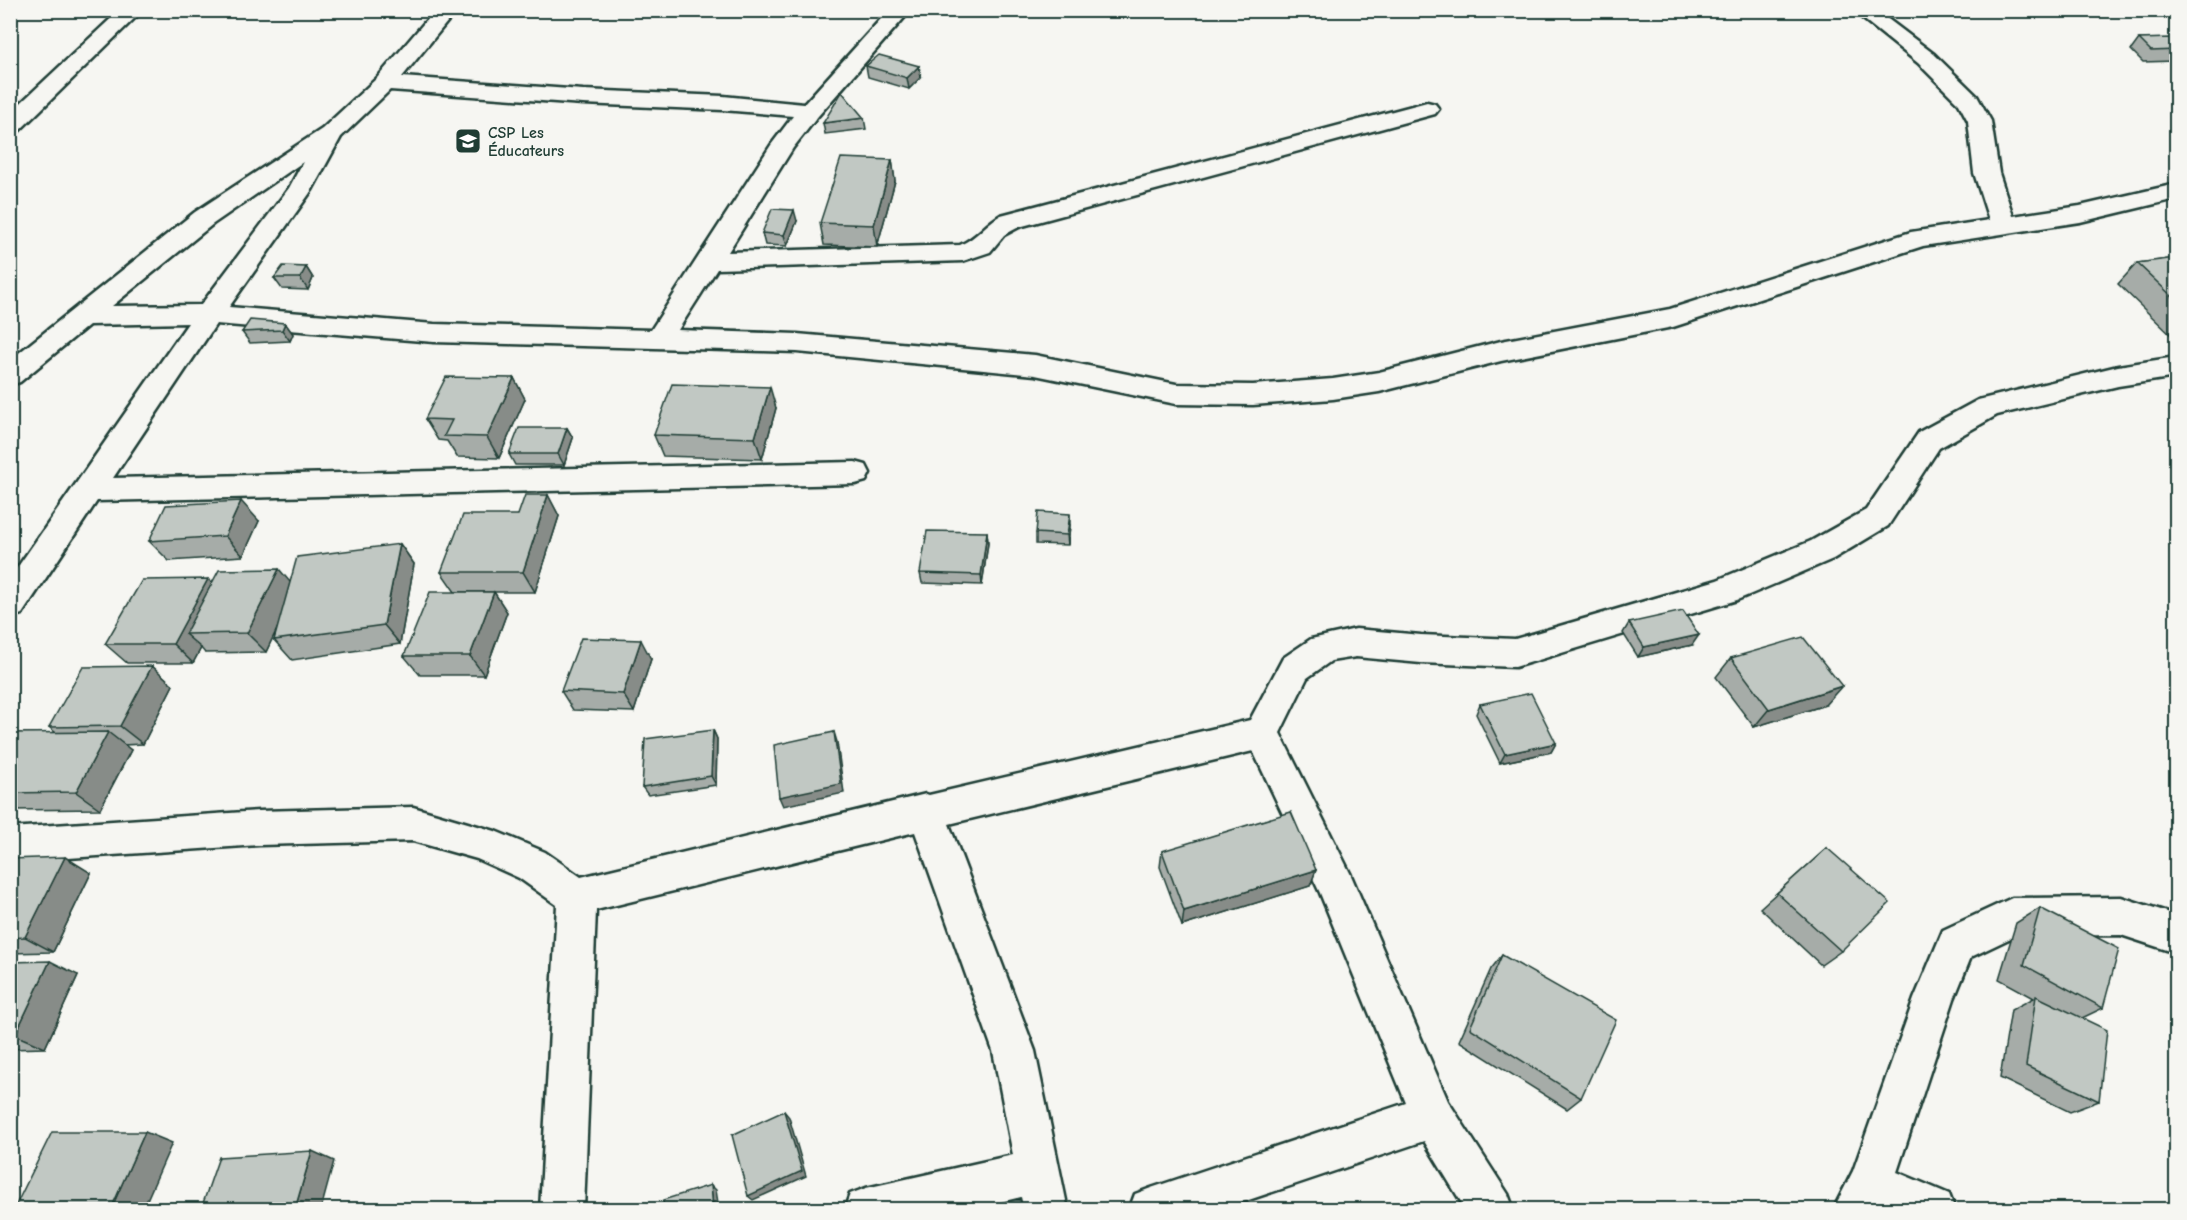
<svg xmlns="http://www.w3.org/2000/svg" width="2187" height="1220" font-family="'Comic Neue',sans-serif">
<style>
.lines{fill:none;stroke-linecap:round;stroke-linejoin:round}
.minor-casing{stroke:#1f3d34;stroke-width:5}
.minor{fill:#f6f6f2;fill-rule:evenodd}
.wall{fill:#a6aca8;stroke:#1f3d34;stroke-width:1.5}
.shaded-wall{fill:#878c88;stroke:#1f3d34;stroke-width:1.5}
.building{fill:#c1c8c3;stroke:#1f3d34;stroke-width:1.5}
.labels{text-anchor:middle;stroke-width:4.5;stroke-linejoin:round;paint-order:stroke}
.far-poi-label{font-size:16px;font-weight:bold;fill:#1f3d34;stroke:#f6f6f2;text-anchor:start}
</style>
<rect width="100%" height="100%" fill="#f6f6f2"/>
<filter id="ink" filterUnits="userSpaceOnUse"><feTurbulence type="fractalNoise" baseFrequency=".0167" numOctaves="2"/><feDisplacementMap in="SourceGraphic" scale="12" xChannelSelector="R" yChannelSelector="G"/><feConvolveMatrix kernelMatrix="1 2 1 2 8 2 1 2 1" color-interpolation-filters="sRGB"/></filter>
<g filter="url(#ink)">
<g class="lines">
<defs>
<g id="minor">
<polygon points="120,10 143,10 18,132 10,134 10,113"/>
<path d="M435,10H457L402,77L583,90L723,96L804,104L889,10H911L818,116L793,148L728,252L960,245C977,238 984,225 1001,215L1427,102L1435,104L1439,109L1435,114L1019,227L1004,235L990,252L963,261L717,269L678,330L797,334L1035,355L1176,384L1253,385L1333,379L1379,372L1501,341L1670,309L1911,232L1989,220L1974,173L1968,121L1959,104L1918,63L1852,10H1876L1934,54L1977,96L1991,121L1999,173L2013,216L2080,206L2176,184V199L2080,222L1923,246L1673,327L1501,361L1379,392L1333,399L1253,405L1176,404L1035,375L797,352L434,342L216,324L113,478L855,462L866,465L870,473L866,481L855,484L97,501L22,614L10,618V578L188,323L89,325L20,382L10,385V360L195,212L322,129L377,78ZM390,90L583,104L723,110L793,116L771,145L651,330L434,324L229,307L312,190L341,137ZM303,162L289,188L201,305L112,306L213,224Z"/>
<polygon points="2176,357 2176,377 2118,386 1997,415 1939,448 1888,526 1833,559 1737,600 1515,667 1421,663 1356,657 1331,661 1307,678 1280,733 1350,873 1448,1101 1508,1194 1514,1210 1466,1210 1424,1141 1219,1210 1129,1210 1135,1194 1151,1188 1406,1103 1320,893 1253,751 949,824 1035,1051 1068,1210 1024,1210 1021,1197 967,1210 844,1210 850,1194 866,1188 1013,1155 993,1051 915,832 596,910 584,1210 540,1210 557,905 519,878 477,859 413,841 259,845 10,862 10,828 259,811 413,807 495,831 545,852 581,877 926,794 929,795 1250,720 1283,658 1311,639 1356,629 1421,635 1515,639 1717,580 1811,541 1866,510 1919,432 1978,400 2118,366"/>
<polygon points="2121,897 2176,915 2176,953 2121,935 2015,936 1971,957 1954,999 1897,1172 1949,1194 1955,1210 1833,1210 1853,1171 1914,999 1943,930 2012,898"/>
</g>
</defs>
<!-- minor casing -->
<use href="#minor" class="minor-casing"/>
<!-- minor -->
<use href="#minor" class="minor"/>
</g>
<!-- wall -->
<g class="wall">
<polygon points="2139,39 2176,44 2176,59 2175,61 2143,62 2131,50"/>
<polygon points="866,66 921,77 909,89 868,77"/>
<polygon points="864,118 866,129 825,134 823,123"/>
<polygon points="892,160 895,181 877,247 824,245 820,223"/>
<polygon points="797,221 787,246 765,245 762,233"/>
<polygon points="2176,258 2176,338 2175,339 2118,284 2137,263"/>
<polygon points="306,267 313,278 308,290 282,289 274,278"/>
<polygon points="285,323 293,334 290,341 250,343 242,332"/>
<polygon points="514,378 525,399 499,458 457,457 447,441 438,440 425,419"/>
<polygon points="776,408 762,459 663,456 654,435"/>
<polygon points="567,428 573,438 564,465 515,465 509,454"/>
<polygon points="548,495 559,516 535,592 455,592 441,572 518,515"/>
<polygon points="259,521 243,556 169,561 149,541"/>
<polygon points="1070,525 1068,545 1036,544 1036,533"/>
<polygon points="987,532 988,543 982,585 922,583 920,573"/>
<polygon points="400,544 414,564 400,644 292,660 274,640 277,628 266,652 205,653 201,648 193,663 127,663 105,644 212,583 290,582"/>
<polygon points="494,592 507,612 484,675 420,675 404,656"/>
<polygon points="1629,623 1692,645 1638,657 1623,633"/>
<polygon points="1731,658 1825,705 1754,727 1716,677"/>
<polygon points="651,659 634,712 573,710 561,691"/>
<polygon points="152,666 173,685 143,744 124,745 131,750 100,809 10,810 10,733 56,733 49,727"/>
<polygon points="1480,704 1556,743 1551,752 1500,763 1476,714"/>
<polygon points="713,730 717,739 716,785 648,795 642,787"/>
<polygon points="1827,848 1841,951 1821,965 1760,908"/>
<polygon points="1162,851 1316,870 1310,886 1182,926 1160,867"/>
<polygon points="10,859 91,873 53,952 10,953"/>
<polygon points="2040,908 2103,1008 2082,1018 2099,1101 2070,1112 2000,1078 2011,1010 2034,998 1999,979 2016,923"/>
<polygon points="1502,955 1581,1098 1567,1109 1459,1041 1491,969"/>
<polygon points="10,962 78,975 45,1048 10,1049"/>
</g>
<!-- shaded-wall -->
<g class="shaded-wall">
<polygon points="919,66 921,77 909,89 907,78"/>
<polygon points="892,160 895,181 877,247 874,225"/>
<polygon points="794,210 797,221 787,246 784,235"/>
<polygon points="306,267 313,278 308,290 300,278"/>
<polygon points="285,323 293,334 290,341 282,330"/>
<polygon points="514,378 525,399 499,458 487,437"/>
<polygon points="770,387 776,408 762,459 755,438"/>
<polygon points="567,428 573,438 564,465 558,454"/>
<polygon points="548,495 559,516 535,592 523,572"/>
<polygon points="241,501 259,521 243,556 225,536"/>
<polygon points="1070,514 1070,525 1068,545 1067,535"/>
<polygon points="987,532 988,543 982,585 981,575"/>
<polygon points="400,544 414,564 400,644 384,625"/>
<polygon points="279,569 296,589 266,652 247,633"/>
<polygon points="208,579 227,598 185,634 201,648 193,663 173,644"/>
<polygon points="494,592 507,612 484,675 470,656"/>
<polygon points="1699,635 1692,645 1638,657 1644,647"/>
<polygon points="641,640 651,659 634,712 623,694"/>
<polygon points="152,666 173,685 143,744 120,726"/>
<polygon points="1842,686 1825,705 1754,727 1769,709"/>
<polygon points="713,730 717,739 716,785 711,776"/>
<polygon points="108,732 131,750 100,809 76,792"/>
<polygon points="834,732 837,742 844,793 783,806 779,797"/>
<polygon points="1556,743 1551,752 1500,763 1505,754"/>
<polygon points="65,857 91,873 53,952 25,937"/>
<polygon points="1316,870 1310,886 1182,926 1184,911"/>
<polygon points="50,961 78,975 45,1048 15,1035"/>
<polygon points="784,1111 789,1117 806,1176 753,1200 748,1196"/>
<polygon points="145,1132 172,1143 143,1209 111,1209"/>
<polygon points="312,1151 334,1161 321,1209 295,1209"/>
<polygon points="711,1185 716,1190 719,1209 713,1209"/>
</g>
<!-- building -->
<g class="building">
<polygon points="2170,38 2176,44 2176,50 2151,51 2139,39"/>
<polygon points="879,55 919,66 907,78 866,66"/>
<polygon points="842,92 864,118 823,123"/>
<polygon points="841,158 892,160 874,225 820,223"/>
<polygon points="772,209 794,210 784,235 762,233"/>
<polygon points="2176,258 2176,300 2137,263"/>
<polygon points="283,266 306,267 300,278 274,278"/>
<polygon points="250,320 285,323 282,330 242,332"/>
<polygon points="446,377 514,378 487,437 444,436 452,420 425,419"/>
<polygon points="672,384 770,387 755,438 654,435"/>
<polygon points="519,428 567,428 558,454 509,454"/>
<polygon points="525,495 548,495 523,572 441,572 463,515 518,515"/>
<polygon points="241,501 225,536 149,541 166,505"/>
<polygon points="1038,512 1070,514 1067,535 1036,533"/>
<polygon points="927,531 987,532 981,575 920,573"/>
<polygon points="400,544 384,625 274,640 297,557"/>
<polygon points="279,569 247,633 185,634 219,570"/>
<polygon points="208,579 173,644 105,644 142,580"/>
<polygon points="430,592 494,592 470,656 404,656"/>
<polygon points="1683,611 1699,635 1644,647 1629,623"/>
<polygon points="1803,637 1842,686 1769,709 1731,658"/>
<polygon points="581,638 641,640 623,694 561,691"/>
<polygon points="152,666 120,726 49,727 83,667"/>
<polygon points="1531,693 1556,743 1505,754 1480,704"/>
<polygon points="713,730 711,776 642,787 645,739"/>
<polygon points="108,732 76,792 10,793 10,733"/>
<polygon points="834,732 841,784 779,797 774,745"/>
<polygon points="1291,812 1316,870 1184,911 1162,851"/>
<polygon points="1827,848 1890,903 1841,951 1777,893"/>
<polygon points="65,857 25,937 10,938 10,859"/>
<polygon points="2040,908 2119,949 2103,1008 2024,965"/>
<polygon points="1502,955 1616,1020 1581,1098 1470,1028"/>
<polygon points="50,961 15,1035 10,1035 10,962"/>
<polygon points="2036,996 2107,1030 2099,1101 2026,1066"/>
<polygon points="784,1111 802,1171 748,1196 732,1135"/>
<polygon points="52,1132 145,1132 111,1209 14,1209"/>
<polygon points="312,1151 295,1209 201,1209 219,1157"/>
<polygon points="711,1185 713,1209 664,1209 663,1200"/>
</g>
</g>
<!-- icons -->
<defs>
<symbol id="school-square" viewBox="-11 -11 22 22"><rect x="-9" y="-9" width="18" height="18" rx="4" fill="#1f3d34" stroke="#f6f6f2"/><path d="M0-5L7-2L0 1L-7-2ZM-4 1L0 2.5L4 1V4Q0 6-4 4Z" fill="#fff"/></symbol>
</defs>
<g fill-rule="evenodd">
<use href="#school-square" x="453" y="126" width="30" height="30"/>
</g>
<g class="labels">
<!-- far-poi labels -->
<g class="far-poi-label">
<text x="488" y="138">CSP Les<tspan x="488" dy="18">Éducateurs</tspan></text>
</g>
</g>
<!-- margin -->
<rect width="2187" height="1220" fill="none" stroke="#f6f6f2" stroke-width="36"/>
<rect x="18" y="18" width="2151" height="1184" fill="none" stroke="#1f3d34" stroke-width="2" filter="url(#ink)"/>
</svg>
